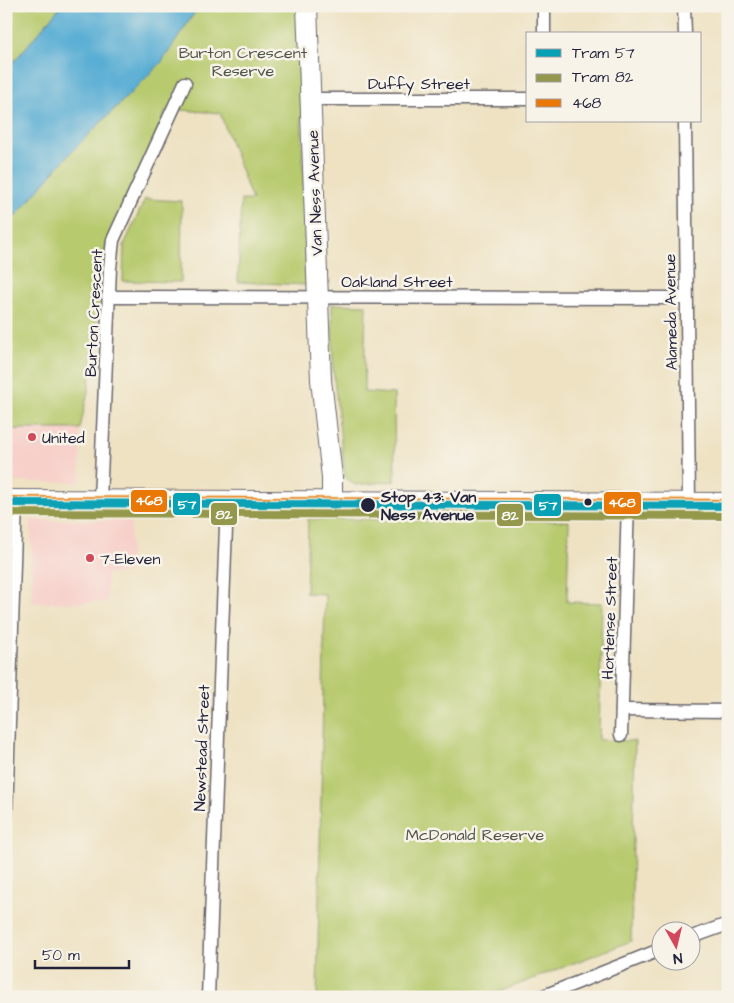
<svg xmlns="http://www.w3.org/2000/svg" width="734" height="1003" font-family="'Architects Daughter',sans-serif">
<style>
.built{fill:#f7d0ca}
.green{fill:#b7ca6e;stroke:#6c7654}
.water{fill:#58add4;stroke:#3d6888}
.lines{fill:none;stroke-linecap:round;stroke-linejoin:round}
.minor-casing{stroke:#69656b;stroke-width:15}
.primary-casing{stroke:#69656b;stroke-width:22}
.minor{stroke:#fff;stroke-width:12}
.primary{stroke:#fff;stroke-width:20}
.bus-1-casing{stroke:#f7f3e8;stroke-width:11}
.bus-1{stroke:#e97806;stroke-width:8}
.tram-1-casing{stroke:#f7f3e8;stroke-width:11}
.tram-2-casing{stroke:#f7f3e8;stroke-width:11}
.tram-1{stroke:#07a1b6;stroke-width:8}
.tram-2{stroke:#94984c;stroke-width:8}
.poi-dot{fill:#d1495b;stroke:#f7f3e8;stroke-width:2}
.bus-dot{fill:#22223b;stroke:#f7f3e8;stroke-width:2}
.labels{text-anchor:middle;stroke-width:5;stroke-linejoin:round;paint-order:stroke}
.park-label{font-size:16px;fill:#4f544a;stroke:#f7f3e8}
.street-label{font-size:16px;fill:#22223b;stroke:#f7f3e8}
.poi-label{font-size:16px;fill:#22223b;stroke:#f7f3e8;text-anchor:start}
.stop-label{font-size:16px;font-weight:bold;fill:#22223b;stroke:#f7f3e8;text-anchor:start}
.line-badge{stroke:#f7f3e8;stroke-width:2}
.badge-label{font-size:14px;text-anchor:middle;font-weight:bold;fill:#fff}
</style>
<rect width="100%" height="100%" fill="#f7f3e8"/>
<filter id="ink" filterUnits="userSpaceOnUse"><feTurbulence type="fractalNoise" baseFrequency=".02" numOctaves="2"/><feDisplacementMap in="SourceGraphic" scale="10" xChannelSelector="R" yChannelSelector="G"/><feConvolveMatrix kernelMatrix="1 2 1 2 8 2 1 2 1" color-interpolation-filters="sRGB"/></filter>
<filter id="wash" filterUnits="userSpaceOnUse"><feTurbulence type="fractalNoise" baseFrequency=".0096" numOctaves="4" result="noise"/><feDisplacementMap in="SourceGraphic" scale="20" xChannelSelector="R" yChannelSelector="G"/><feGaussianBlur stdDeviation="1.12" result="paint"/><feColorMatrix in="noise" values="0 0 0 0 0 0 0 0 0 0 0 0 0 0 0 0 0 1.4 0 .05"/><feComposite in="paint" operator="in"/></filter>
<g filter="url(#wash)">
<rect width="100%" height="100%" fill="#eee2c3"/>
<!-- built -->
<g class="built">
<rect x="6" y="429" width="74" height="53"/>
<polygon points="31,520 131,521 129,573 107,574 107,602 32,603"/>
</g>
<!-- green -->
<g class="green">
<polygon points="6,6 61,6 6,71"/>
<polygon points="199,6 298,6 307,285 238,282 241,200 252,200 220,113 167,109 106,245 89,386 80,429 6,429 6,227 70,153 161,63"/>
<polygon points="145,199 182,201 181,282 123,281 124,245"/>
<polygon points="332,304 366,305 364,392 394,394 395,481 355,485 345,477 333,369"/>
<polygon points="308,519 569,521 567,602 602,603 599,740 635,741 631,941 486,997 317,997 325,594 306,593"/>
</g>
<!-- water -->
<polygon class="water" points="61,6 199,6 161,63 70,153 6,227 6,71"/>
</g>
<g filter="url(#ink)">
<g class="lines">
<defs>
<g id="minor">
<polyline points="544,6 544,34"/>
<polyline points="684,6 685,34"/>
<polyline points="310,99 528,99"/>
<polyline points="685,121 689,503"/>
<polyline points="108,297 686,298"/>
<polyline points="100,500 110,268 113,240 185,83"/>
<polyline points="622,710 728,711"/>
<polyline points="621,735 628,502"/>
<polyline points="6,817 16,500"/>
<polyline points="692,937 728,924"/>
<polyline points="208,997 227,501"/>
<polyline points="541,997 662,949"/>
</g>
<g id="primary">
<polyline points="307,6 321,380 332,477 332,501"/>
<polyline points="6,500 728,503"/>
</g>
</defs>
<!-- minor casing -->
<use href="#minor" class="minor-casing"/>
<!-- primary casing -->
<use href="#primary" class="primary-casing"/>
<!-- minor -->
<use href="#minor" class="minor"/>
<!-- primary -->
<use href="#primary" class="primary"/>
<defs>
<polyline id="bus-1" points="6,500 728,503"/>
</defs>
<!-- bus-1 casing -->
<use href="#bus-1" class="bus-1-casing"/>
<!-- bus-1 -->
<use href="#bus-1" class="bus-1"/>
<defs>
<polyline id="tram-1" points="6,503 728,506"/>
<polyline id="tram-2" points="6,513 728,516"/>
</defs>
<!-- tram-1 casing -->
<use href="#tram-1" class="tram-1-casing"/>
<!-- tram-2 casing -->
<use href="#tram-2" class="tram-2-casing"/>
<!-- tram-1 -->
<use href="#tram-1" class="tram-1"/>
<!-- tram-2 -->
<use href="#tram-2" class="tram-2"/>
</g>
</g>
<!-- markers -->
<g class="poi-dot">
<circle cx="32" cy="437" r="5"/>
<circle cx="90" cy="558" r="5"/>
</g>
<g class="bus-dot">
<circle cx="588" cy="502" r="4.5"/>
<circle cx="368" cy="505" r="8"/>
</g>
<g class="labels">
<!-- park labels -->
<g class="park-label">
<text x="243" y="58">Burton Crescent<tspan x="243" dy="18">Reserve</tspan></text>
<text x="475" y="840">McDonald Reserve</text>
</g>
<!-- street labels -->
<g class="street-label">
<text x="419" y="89">Duffy Street</text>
<text transform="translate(314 193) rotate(-92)" y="6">Van Ness Avenue</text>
<text x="397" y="287">Oakland Street</text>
<text transform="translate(670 312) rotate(-91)" y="6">Alameda Avenue</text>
<text transform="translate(93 313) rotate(-87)" y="6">Burton Crescent</text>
<text transform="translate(609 618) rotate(-88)" y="6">Hortense Street</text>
<text transform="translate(201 748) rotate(-88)" y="6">Newstead Street</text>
</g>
<!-- poi labels -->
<g class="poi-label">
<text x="42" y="443">United</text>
<text x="100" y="564">7-Eleven</text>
</g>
<!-- stop labels -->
<g class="stop-label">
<text x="381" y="502">Stop 43: Van<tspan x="381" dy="18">Ness Avenue</tspan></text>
</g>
</g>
<g class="line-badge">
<rect x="130" y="489" width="38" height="24" rx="5" fill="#e97806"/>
<rect x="603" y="491" width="39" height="24" rx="5" fill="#e97806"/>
<rect x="172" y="492" width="29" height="24" rx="5" fill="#07a1b6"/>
<rect x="533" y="493" width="29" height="24" rx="5" fill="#07a1b6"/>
<rect x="210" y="502" width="28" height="24" rx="5" fill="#94984c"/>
<rect x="496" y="503" width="28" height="24" rx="5" fill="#94984c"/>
</g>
<g class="badge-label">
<text x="149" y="505">468</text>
<text x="622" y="507">468</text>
<text x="187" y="509">57</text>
<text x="548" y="510">57</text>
<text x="224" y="519">82</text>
<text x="510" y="520">82</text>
</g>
<!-- margin -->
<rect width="734" height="1003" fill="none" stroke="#f7f3e8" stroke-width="25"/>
<!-- legend -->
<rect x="526" y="32" width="175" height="90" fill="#f7f3e8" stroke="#a29fa3"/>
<rect x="536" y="49" width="25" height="8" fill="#07a1b6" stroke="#a29fa3"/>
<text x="572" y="58" font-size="15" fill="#22223b">Tram 57</text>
<rect x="536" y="74" width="25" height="8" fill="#94984c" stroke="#a29fa3"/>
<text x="572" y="82" font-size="15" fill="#22223b">Tram 82</text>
<rect x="536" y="99" width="25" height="8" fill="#e97806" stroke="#a29fa3"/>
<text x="572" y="108" font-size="15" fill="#22223b">468</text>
<!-- north arrow -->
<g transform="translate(676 946) rotate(172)"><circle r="24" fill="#f7f3e8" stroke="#a29fa3"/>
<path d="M0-4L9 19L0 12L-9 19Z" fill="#d1495b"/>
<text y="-8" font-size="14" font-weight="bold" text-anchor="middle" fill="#22223b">N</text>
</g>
<!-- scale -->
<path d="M35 960v8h94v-8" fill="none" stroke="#22223b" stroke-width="2.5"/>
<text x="42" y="960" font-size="15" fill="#22223b" stroke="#f7f3e8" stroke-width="4" paint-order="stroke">50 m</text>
</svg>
